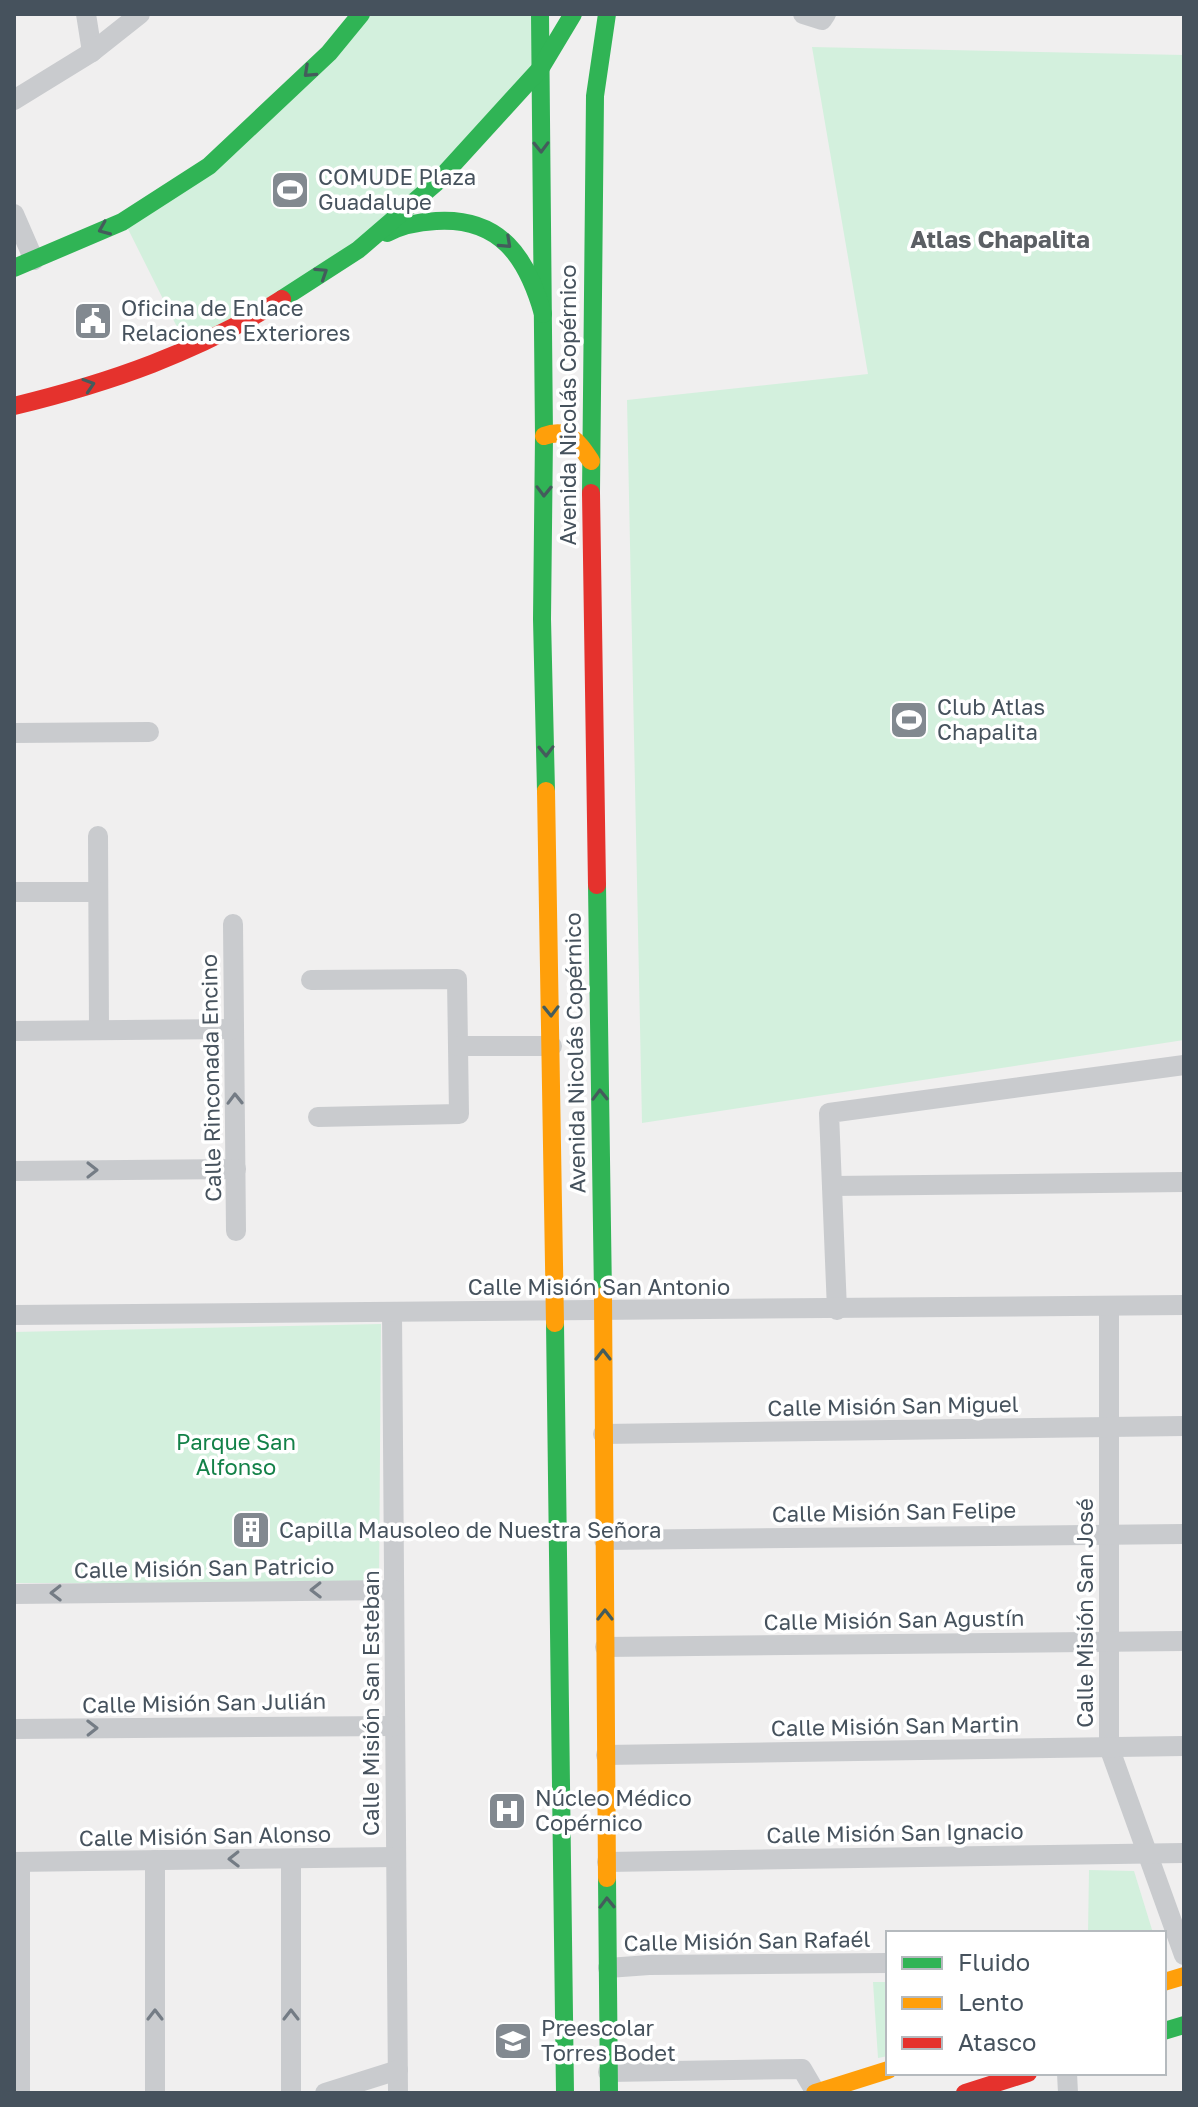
<svg xmlns="http://www.w3.org/2000/svg" width="1198" height="2107" font-family="'Golos Text',sans-serif">
<style>
.green{fill:#d3f0dd}
.lines{fill:none;stroke-linecap:round;stroke-linejoin:round}
.street{stroke:#c9cbce;stroke-width:20}
.fast{stroke:#30b455;stroke-width:18}
.slow{stroke:#ff9f0a;stroke-width:18}
.jam{stroke:#e5322d;stroke-width:18}
.oneway{stroke:#445c5c}
.oneway2{stroke:#747c85}
.labels{text-anchor:middle;stroke-width:7;stroke-linejoin:round;paint-order:stroke}
.poi-label{font-size:22px;fill:#46525d;stroke:#fff;text-anchor:start}
.street-label{font-size:22px;fill:#46525d;stroke:#fff}
.park-label{font-size:22px;fill:#138148;stroke:#fff}
.neighbourhood-label{font-size:24px;font-weight:bold;fill:#5b5f64;stroke:#fff}
</style>
<rect width="100%" height="100%" fill="#f0efef"/>
<!-- green -->
<g class="green">
<polygon points="362,14 537,14 536,69 358,250 185,343 122,217 204,164"/>
<polygon points="812,47 1184,55 1184,1040 642,1123 627,400 868,374"/>
<polygon points="381,1324 379,1583 14,1583 14,1332"/>
<polygon points="1089,1870 1134,1871 1153,1933 1088,1933"/>
<polygon points="873,1982 888,1982 888,2056 878,2058"/>
</g>
<g class="lines">
<!-- street -->
<g class="street">
<polyline points="86,14 92,52"/>
<polyline points="803,14 822,20 826,14"/>
<polyline points="14,100 92,52 140,14"/>
<polyline points="14,214 34,260"/>
<polyline points="14,733 149,732"/>
<polyline points="98,836 99,1030"/>
<polyline points="14,892 98,892"/>
<polyline points="233,924 236,1231"/>
<polyline points="311,980 457,979 459,1114 318,1117"/>
<polyline points="14,1031 234,1029"/>
<polyline points="458,1046 552,1046"/>
<polyline points="14,1171 236,1169"/>
<polyline points="832,1186 1184,1182"/>
<polyline points="1109,1306 1109,1747 1184,1955"/>
<polyline points="837,1310 829,1113 1184,1065"/>
<polyline points="392,1312 398,2093"/>
<polyline points="14,1315 1184,1305"/>
<polyline points="603,1434 1184,1426"/>
<polyline points="604,1540 1184,1534"/>
<polyline points="14,1594 394,1590"/>
<polyline points="605,1647 1184,1641"/>
<polyline points="14,1729 395,1726"/>
<polyline points="606,1755 1184,1746"/>
<polyline points="14,1862 396,1857"/>
<polyline points="20,1862 20,2093"/>
<polyline points="607,1862 1184,1853"/>
<polyline points="608,1968 649,1965 888,1963"/>
<polyline points="608,2072 802,2069 816,2093"/>
<polyline points="1067,2073 1068,2093"/>
<polyline points="155,2093 155,1860"/>
<polyline points="291,2093 291,1859"/>
<polyline points="325,2093 398,2070"/>
</g>
<!-- fast -->
<g class="fast">
<polyline points="540,14 544,436 542,619 546,791"/>
<path d="M387,233C402,225 418,222 436,221C500,217 527,257 543,314"/>
<polyline points="14,268 122,222 209,166 329,53 361,14"/>
<polyline points="282,299 358,250 437,182 540,69 573,14"/>
<polyline points="591,493 595,96 607,14"/>
<polyline points="597,885 603,1296"/>
<polyline points="555,1323 565,2093"/>
<polyline points="607,1878 609,2093"/>
<polyline points="1164,2031 1184,2025"/>
</g>
<!-- slow -->
<g class="slow">
<path d="M544,436C569,427 578,442 591,461"/>
<polyline points="546,791 555,1323"/>
<polyline points="603,1296 607,1878"/>
<polyline points="1164,1982 1184,1976"/>
<polyline points="815,2093 888,2070"/>
</g>
<!-- jam -->
<g class="jam">
<path d="M14,406C109,383 199,352 282,299"/>
<polyline points="591,493 597,885"/>
<polyline points="965,2093 1028,2073"/>
</g>
</g>
<!-- one-way arrows -->
<defs><path id="oneway-chevron" d="M-2-3.5L2.5 0L-2 3.5" fill="none" stroke-width="1.6" stroke-linecap="round" stroke-linejoin="round" transform="scale(2)"/></defs>
<g class="oneway">
<use href="#oneway-chevron" transform="translate(309 72) rotate(137)"/>
<use href="#oneway-chevron" transform="translate(541 147) rotate(89)"/>
<use href="#oneway-chevron" transform="translate(104 229) rotate(157)"/>
<use href="#oneway-chevron" transform="translate(506 243) rotate(43)"/>
<use href="#oneway-chevron" transform="translate(322 273) rotate(-33)"/>
<use href="#oneway-chevron" transform="translate(89 385) rotate(-18)"/>
<use href="#oneway-chevron" transform="translate(544 491) rotate(91)"/>
<use href="#oneway-chevron" transform="translate(546 751) rotate(89)"/>
<use href="#oneway-chevron" transform="translate(551 1011) rotate(89)"/>
<use href="#oneway-chevron" transform="translate(600 1095) rotate(-91)"/>
<use href="#oneway-chevron" transform="translate(603 1355) rotate(-90)"/>
<use href="#oneway-chevron" transform="translate(605 1615) rotate(-90)"/>
<use href="#oneway-chevron" transform="translate(607 1903) rotate(-91)"/>
</g>
<g class="oneway2">
<use href="#oneway-chevron" transform="translate(235 1099) rotate(-91)"/>
<use href="#oneway-chevron" transform="translate(92 1170)"/>
<use href="#oneway-chevron" transform="translate(316 1590) rotate(179)"/>
<use href="#oneway-chevron" transform="translate(56 1593) rotate(179)"/>
<use href="#oneway-chevron" transform="translate(92 1728) rotate(-1)"/>
<use href="#oneway-chevron" transform="translate(234 1859) rotate(179)"/>
<use href="#oneway-chevron" transform="translate(155 2015) rotate(-90)"/>
<use href="#oneway-chevron" transform="translate(291 2015) rotate(-90)"/>
</g>
<!-- icons -->
<defs>
<symbol id="stadium-square" viewBox="-11 -11 22 22"><rect x="-9" y="-9" width="18" height="18" rx="4" fill="#828990" stroke="#fff"/><path d="M0-5a6.5 5 0 1 0 0 10a6.5 5 0 1 0 0-10ZM-3.5-1.8h7v3.6h-7Z" fill="#fff"/></symbol>
<symbol id="civic-square" viewBox="-11 -11 22 22"><rect x="-9" y="-9" width="18" height="18" rx="4" fill="#828990" stroke="#fff"/><path d="M-.6-6.5H3V-4.5H.6V-3L4-1V1h2V6H-6V1h2V-1L-.6-3ZM-1.2 2.5V6h2.4V2.5Z" fill="#fff"/></symbol>
<symbol id="building-square" viewBox="-11 -11 22 22"><rect x="-9" y="-9" width="18" height="18" rx="4" fill="#828990" stroke="#fff"/><path d="M-4-6H4V6H1V3H-1V6H-4ZM-2.5-4.3h1.7v1.8h-1.7ZM.8-4.3h1.7v1.8H.8ZM-2.5-1h1.7V.8h-1.7ZM.8-1h1.7V.8H.8Z" fill="#fff"/></symbol>
<symbol id="hospital-square" viewBox="-11 -11 22 22"><rect x="-9" y="-9" width="18" height="18" rx="4" fill="#828990" stroke="#fff"/><path d="M-5-5h3v3.5h4V-5h3V5h-3V1.5h-4V5h-3Z" fill="#fff"/></symbol>
<symbol id="school-square" viewBox="-11 -11 22 22"><rect x="-9" y="-9" width="18" height="18" rx="4" fill="#828990" stroke="#fff"/><path d="M0-5L7-2L0 1L-7-2ZM-4 1L0 2.5L4 1V4Q0 6-4 4Z" fill="#fff"/></symbol>
</defs>
<g fill-rule="evenodd">
<use href="#stadium-square" x="268" y="168" width="44" height="44"/>
<use href="#civic-square" x="71" y="299" width="44" height="44"/>
<use href="#stadium-square" x="887" y="698" width="44" height="44"/>
<use href="#building-square" x="229" y="1508" width="44" height="44"/>
<use href="#hospital-square" x="485" y="1789" width="44" height="44"/>
<use href="#school-square" x="491" y="2019" width="44" height="44"/>
</g>
<g class="labels">
<!-- poi labels -->
<g class="poi-label">
<text x="318" y="185">COMUDE Plaza<tspan x="318" dy="25">Guadalupe</tspan></text>
<text x="121" y="316">Oficina de Enlace<tspan x="121" dy="25">Relaciones Exteriores</tspan></text>
<text x="937" y="715">Club Atlas<tspan x="937" dy="25">Chapalita</tspan></text>
<text x="279" y="1538">Capilla Mausoleo de Nuestra Señora</text>
<text x="535" y="1806">Núcleo Médico<tspan x="535" dy="25">Copérnico</tspan></text>
<text x="541" y="2036">Preescolar<tspan x="541" dy="25">Torres Bodet</tspan></text>
</g>
<!-- street labels -->
<g class="street-label">
<text transform="translate(568 405) rotate(-90)" y="8">Avenida Nicolás Copérnico</text>
<text transform="translate(575 1053) rotate(-91)" y="8">Avenida Nicolás Copérnico</text>
<text transform="translate(211 1078) rotate(-91)" y="8">Calle Rinconada Encino</text>
<text x="599" y="1295">Calle Misión San Antonio</text>
<text transform="translate(893 1406) rotate(-1)" y="8">Calle Misión San Miguel</text>
<text transform="translate(894 1512) rotate(-1)" y="8">Calle Misión San Felipe</text>
<text transform="translate(204 1568) rotate(-1)" y="8">Calle Misión San Patricio</text>
<text transform="translate(1085 1613) rotate(-90)" y="8">Calle Misión San José</text>
<text transform="translate(894 1620) rotate(-1)" y="8">Calle Misión San Agustín</text>
<text transform="translate(204 1703) rotate(-1)" y="8">Calle Misión San Julián</text>
<text transform="translate(371 1703) rotate(-90)" y="8">Calle Misión San Esteban</text>
<text transform="translate(895 1726) rotate(-1)" y="8">Calle Misión San Martin</text>
<text transform="translate(895 1833) rotate(-1)" y="8">Calle Misión San Ignacio</text>
<text transform="translate(205 1836) rotate(-1)" y="8">Calle Misión San Alonso</text>
<text transform="translate(747 1941) rotate(-1)" y="8">Calle Misión San Rafaél</text>
</g>
<!-- park labels -->
<g class="park-label">
<text x="236" y="1450">Parque San<tspan x="236" dy="25">Alfonso</tspan></text>
</g>
<!-- neighbourhood labels -->
<g class="neighbourhood-label">
<text x="1000" y="248">Atlas Chapalita</text>
</g>
</g>
<!-- border -->
<rect width="1198" height="2107" fill="none" stroke="#46525d" stroke-width="32"/>
<!-- legend -->
<rect x="886" y="1931" width="280" height="144" fill="#ffffff" stroke="#b5babe" stroke-width="2"/>
<rect x="902" y="1957" width="40" height="12" fill="#30b455" stroke="#b5babe" stroke-width="2"/>
<text x="958" y="1971" font-size="24" fill="#46525d">Fluido</text>
<rect x="902" y="1997" width="40" height="12" fill="#ff9f0a" stroke="#b5babe" stroke-width="2"/>
<text x="958" y="2011" font-size="24" fill="#46525d">Lento</text>
<rect x="902" y="2037" width="40" height="12" fill="#e5322d" stroke="#b5babe" stroke-width="2"/>
<text x="958" y="2051" font-size="24" fill="#46525d">Atasco</text>
</svg>
